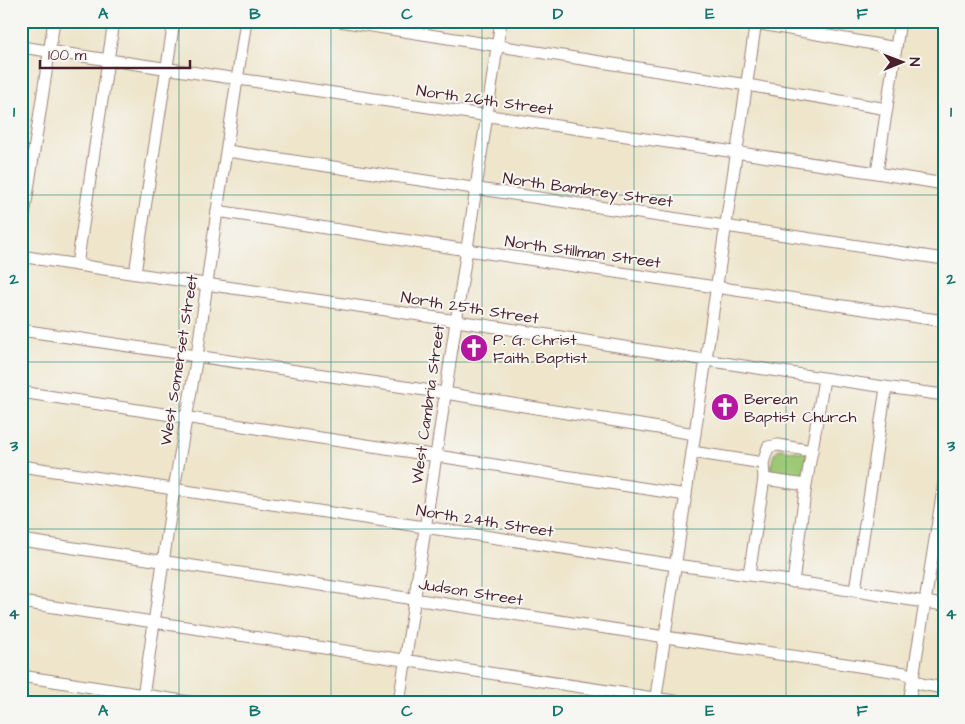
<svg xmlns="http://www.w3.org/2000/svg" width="965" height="724" font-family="'Architects Daughter',sans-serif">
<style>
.green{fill:#9dc874;stroke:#747450}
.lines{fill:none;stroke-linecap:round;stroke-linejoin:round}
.minor-casing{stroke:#9c827b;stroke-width:13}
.minor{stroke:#fff;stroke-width:11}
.grid{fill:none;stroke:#0f766e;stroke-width:1;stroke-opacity:0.55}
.labels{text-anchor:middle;stroke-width:4;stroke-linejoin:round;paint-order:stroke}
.street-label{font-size:16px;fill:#4a1f2b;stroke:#f6f6f2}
.poi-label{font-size:16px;fill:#4a1f2b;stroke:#f6f6f2;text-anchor:start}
.neatline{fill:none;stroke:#0f766e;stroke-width:2}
.grid-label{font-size:16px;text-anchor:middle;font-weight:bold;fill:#0f766e}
</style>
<rect width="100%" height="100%" fill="#f6f6f2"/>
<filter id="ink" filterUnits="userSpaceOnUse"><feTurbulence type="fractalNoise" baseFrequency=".02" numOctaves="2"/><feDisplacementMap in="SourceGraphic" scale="10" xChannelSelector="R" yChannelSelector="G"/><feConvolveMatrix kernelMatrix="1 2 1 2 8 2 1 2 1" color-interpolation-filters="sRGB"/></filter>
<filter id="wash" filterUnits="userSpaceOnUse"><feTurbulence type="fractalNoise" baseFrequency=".0096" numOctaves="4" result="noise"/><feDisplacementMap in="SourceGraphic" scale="20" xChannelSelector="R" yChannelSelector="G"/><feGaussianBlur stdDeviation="1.12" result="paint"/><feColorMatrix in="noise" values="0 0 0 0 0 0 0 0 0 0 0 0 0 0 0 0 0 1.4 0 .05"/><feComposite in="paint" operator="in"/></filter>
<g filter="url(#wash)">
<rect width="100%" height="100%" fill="#eee5cb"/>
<!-- green -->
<path class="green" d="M779,449L807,453L803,480L770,475C772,466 771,454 779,449Z"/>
</g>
<g filter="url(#ink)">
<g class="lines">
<defs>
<g id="minor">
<polyline points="340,21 747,85 887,109"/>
<polyline points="750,22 896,48"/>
<polyline points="21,47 877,173 944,184"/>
<polyline points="227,151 944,259"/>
<polyline points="877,173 900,21"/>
<polyline points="217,211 467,250 944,321"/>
<polyline points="21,235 54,21"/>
<path d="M21,256C166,280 312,298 457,321C619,345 781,374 944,395"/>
<polyline points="77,265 114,21"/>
<polyline points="135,273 174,21"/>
<polyline points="21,330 445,393 695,434"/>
<polyline points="21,392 425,454 686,495"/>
<polyline points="692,452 763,463"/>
<path d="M21,466L675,565C765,576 854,591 944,605"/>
<polyline points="764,479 806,485"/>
<polyline points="21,540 905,673 921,684 944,688"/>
<polyline points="749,574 764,479 763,463 768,447 778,445 812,451"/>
<polyline points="793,582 806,485 824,379"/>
<polyline points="855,590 886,388"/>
<polyline points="21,602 687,703"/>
<polyline points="21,676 196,703"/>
<polyline points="142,703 174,489 197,356 217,211 246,21"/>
<polyline points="399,703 501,21"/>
<polyline points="655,703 756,21"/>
<polyline points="909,703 944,483"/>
</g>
</defs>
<!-- minor casing -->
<use href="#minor" class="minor-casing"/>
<!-- minor -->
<use href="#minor" class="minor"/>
</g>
</g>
<!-- grid -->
<path class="grid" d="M179,21V703M331,21V703M482,21V703M634,21V703M786,21V703M21,195H944M21,362H944M21,529H944"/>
<!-- icons -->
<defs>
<symbol id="church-disc" viewBox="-11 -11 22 22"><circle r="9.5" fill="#b5179e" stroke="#f6f6f2"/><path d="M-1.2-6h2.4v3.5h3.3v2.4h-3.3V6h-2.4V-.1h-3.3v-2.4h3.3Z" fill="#fff"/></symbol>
</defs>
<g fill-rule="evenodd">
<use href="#church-disc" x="458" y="332" width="32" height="32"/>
<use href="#church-disc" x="709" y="391" width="32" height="32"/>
</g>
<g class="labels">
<!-- street labels -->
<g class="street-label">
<text transform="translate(485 99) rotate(8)" y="6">North 26th Street</text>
<text transform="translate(588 189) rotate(8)" y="6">North Bambrey Street</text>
<text transform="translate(583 251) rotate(8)" y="6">North Stillman Street</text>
<text transform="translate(470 307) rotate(9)" y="6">North 25th Street</text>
<text transform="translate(178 360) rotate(-81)" y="6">West Somerset Street</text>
<text transform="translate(427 404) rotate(-82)" y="6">West Cambria Street</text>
<text transform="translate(485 520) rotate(9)" y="6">North 24th Street</text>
<text transform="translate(471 591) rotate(9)" y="6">Judson Street</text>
</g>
<!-- poi labels -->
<g class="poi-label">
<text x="493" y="345">P. G. Christ<tspan x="493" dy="18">Faith Baptist</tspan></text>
<text x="744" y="404">Berean<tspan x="744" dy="18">Baptist Church</tspan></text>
</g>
</g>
<!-- margin -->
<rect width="965" height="724" fill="none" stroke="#f6f6f2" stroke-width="55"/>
<!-- north arrow -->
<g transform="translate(902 62) rotate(89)" stroke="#f6f6f2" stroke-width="4" paint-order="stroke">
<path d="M0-4L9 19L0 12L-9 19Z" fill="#4a1f2b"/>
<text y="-8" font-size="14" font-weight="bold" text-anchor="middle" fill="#4a1f2b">N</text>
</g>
<!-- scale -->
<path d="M40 60v8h150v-8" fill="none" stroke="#4a1f2b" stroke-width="2.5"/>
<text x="48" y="60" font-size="15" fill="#4a1f2b" stroke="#f6f6f2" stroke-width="4" paint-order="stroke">100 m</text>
<rect x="28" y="28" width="910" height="668" class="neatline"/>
<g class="grid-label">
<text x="103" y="19">A</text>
<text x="255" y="19">B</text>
<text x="407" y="19">C</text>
<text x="558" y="19">D</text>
<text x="710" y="19">E</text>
<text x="862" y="19">F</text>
<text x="14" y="117">1</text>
<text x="951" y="117">1</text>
<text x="14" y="284">2</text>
<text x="951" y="284">2</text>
<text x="14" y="451">3</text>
<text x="951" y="451">3</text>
<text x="14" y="619">4</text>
<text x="951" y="619">4</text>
<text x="103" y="716">A</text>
<text x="255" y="716">B</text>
<text x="407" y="716">C</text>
<text x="558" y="716">D</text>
<text x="710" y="716">E</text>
<text x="862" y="716">F</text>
</g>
</svg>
